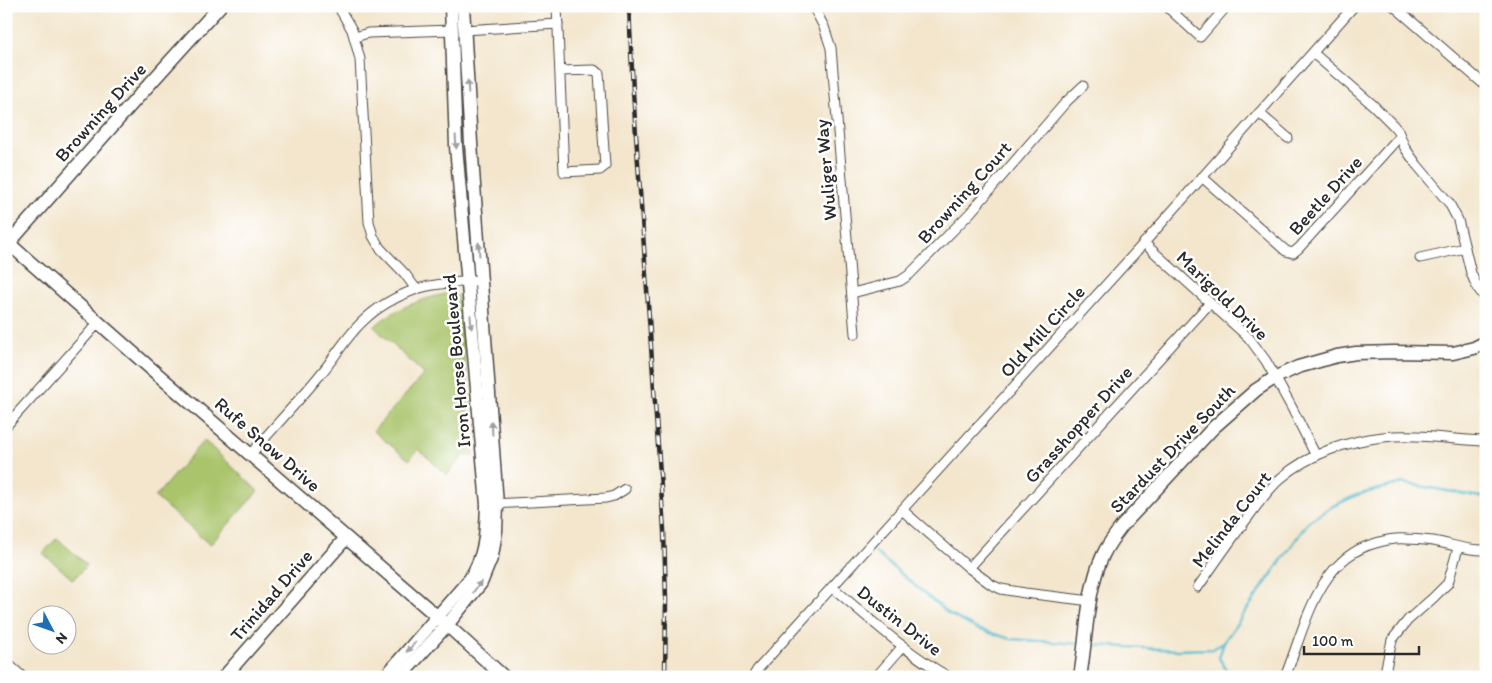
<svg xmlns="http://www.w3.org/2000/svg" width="1492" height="683" font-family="Itim,sans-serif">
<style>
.green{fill:#a9c46b;stroke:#6a784b}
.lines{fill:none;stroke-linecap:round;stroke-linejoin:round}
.stream{stroke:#4db8ca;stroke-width:2.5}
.street-casing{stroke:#494743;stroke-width:11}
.secondary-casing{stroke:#494743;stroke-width:15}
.street{stroke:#fff;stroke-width:9}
.secondary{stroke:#fff;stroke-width:12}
.rail-casing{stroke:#2b2b2b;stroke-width:4.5}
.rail{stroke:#fff;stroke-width:2.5;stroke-dasharray:8;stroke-linecap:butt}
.oneway{fill:#a0a0a0}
.labels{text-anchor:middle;stroke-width:5;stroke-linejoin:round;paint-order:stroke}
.street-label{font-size:19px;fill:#2b2b2b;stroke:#fff}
</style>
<rect width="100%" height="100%" fill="#fff"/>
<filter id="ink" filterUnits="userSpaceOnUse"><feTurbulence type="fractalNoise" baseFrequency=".02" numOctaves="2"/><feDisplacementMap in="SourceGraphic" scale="10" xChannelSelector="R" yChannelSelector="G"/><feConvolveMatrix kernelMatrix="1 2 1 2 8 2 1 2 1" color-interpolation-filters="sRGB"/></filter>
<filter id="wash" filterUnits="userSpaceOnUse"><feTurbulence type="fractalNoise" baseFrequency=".0096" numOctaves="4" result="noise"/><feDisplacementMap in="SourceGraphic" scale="20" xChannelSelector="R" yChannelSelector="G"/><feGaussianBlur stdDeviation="1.12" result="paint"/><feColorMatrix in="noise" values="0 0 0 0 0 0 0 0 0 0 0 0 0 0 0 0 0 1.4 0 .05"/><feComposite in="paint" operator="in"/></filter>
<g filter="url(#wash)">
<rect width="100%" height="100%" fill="#f3e6cd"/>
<!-- green -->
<g class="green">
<path d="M445,294H456L459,300L474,456H463L447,475L419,450L409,460L373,431L424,374L374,327C391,310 421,299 445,294Z"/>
<polygon points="204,440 258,491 210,545 155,497"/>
<polygon points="57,538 87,565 73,580 43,553"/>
</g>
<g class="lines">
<!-- stream -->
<g class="stream">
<polyline points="875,552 949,614 977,629 1011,639 1078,644"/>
<polyline points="1224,642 1219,658 1231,677"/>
<polyline points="1092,645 1178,650 1213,649 1224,642 1309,521 1333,506 1357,495 1403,483 1486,498"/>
</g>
</g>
</g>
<g filter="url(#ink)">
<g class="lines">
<defs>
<g id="street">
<polyline points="338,6 352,30 360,59 369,222 373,236 380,248 405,274 416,289"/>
<polyline points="557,6 564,172 600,170 605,166 599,73 594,70 560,71"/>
<polyline points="813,6 824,27 831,48 855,334"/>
<polyline points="1166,6 1200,37 1227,6"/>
<polyline points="1394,6 1486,86"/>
<polyline points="464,30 558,24"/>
<polyline points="355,37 368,33 452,30"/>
<polyline points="1313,53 1373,105 1393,125 1398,131 1405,148 1417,165 1449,203 1458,220 1471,273 1477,287 1486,299"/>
<polyline points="1259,113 1288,138"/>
<polyline points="1202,177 1286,251 1293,253 1299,248 1400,136"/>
<polyline points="1144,243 1249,338 1266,361 1292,408 1316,456"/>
<polyline points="1420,258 1465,248"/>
<polyline points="852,293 900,281 909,275 970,213 1066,102 1083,86"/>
<polyline points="6,426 99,322"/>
<path d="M251,454C273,428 297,403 319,376C334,359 345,338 362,322C377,307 397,296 417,289C438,282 460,283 481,280"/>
<polyline points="492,504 606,498 614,496 625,489"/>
<polyline points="902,510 969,568 992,585 1001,589 1025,593 1091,601"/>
<polyline points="969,568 1210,303"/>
<path d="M832,587C869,618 906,653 949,677"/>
<path d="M1198,587C1215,563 1231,539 1249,516C1259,502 1269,489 1281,478C1309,454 1347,441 1383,437C1417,433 1452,440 1486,441"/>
<polyline points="6,662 23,677"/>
<polyline points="753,677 757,670 794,629 1144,243 1354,6"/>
<polyline points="876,677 903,646"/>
<path d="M1285,677C1305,628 1317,558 1376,543C1386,540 1396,538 1406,539C1415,539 1424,540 1433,541C1451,544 1467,551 1486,550"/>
<polyline points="1384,677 1392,640 1408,620 1433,598 1448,583 1458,548"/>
</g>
<g id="secondary">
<polyline points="6,241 148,366 447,625 504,677"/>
<polyline points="9,243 137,98 220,6"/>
<polyline points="224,677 346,538"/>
<path d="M385,677L470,579C486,554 486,533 487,505L456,146L451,6"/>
<polyline points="400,677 447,625 481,583 492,556 496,531 497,505 471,143 463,6"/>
<path d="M1080,677C1087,638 1086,591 1103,555C1108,544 1115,535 1122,526L1214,427L1256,390L1276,377L1298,367L1337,356L1356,353L1394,352L1453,353L1474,348L1486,342"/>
</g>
</defs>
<!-- street casing -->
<use href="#street" class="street-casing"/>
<!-- secondary casing -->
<use href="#secondary" class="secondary-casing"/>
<!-- street -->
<use href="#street" class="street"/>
<!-- secondary -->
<use href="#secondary" class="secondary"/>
<defs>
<polyline id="rail" points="629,6 633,92 664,530 666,600 665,677"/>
</defs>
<!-- rail casing -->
<use href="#rail" class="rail-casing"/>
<!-- rail -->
<use href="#rail" class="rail"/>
</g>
<!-- one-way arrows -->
<defs><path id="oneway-solid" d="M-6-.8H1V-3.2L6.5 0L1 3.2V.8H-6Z" transform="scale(1.25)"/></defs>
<g class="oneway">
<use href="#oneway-solid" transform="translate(468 87) rotate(-93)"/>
<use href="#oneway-solid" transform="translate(456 142) rotate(87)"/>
<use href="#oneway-solid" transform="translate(479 249) rotate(-94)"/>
<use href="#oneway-solid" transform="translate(471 322) rotate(85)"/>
<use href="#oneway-solid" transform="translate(492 428) rotate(-94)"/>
<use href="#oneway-solid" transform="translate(477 587) rotate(-54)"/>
<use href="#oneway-solid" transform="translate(411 647) rotate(132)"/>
</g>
</g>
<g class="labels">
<!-- street labels -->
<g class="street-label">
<text transform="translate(100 112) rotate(-48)" y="7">Browning Drive</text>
<text transform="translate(825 170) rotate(-95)" y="7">Wuliger Way</text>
<text transform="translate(964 192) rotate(-48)" y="7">Browning Court</text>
<text transform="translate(1325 195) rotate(-48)" y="7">Beetle Drive</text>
<text transform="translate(1223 295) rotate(44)" y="7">Marigold Drive</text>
<text transform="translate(1042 331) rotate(-48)" y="7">Old Mill Circle</text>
<text transform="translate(456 361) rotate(-95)" y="7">Iron Horse Boulevard</text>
<text transform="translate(1078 424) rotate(-48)" y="7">Grasshopper Drive</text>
<text transform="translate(268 444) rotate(41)" y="7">Rufe Snow Drive</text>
<text transform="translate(1172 448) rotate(-46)" y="7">Stardust Drive South</text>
<text transform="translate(1231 519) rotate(-52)" y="7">Melinda Court</text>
<text transform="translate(271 595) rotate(-49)" y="7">Trinidad Drive</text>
<text transform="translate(900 620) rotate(38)" y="7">Dustin Drive</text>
</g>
</g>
<!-- margin -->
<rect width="1492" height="683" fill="none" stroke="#fff" stroke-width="25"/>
<!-- north arrow -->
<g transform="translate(52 630) rotate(131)"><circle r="24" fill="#ffffff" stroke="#aaaaaa"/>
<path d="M0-4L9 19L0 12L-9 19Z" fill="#1f6fb2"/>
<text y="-8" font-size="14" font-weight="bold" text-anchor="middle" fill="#2b2b2b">N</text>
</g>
<!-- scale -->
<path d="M1304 646v8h115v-8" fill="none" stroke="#2b2b2b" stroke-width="2.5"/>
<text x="1312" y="646" font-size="15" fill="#2b2b2b" stroke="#ffffff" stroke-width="4" paint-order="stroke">100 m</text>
</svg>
